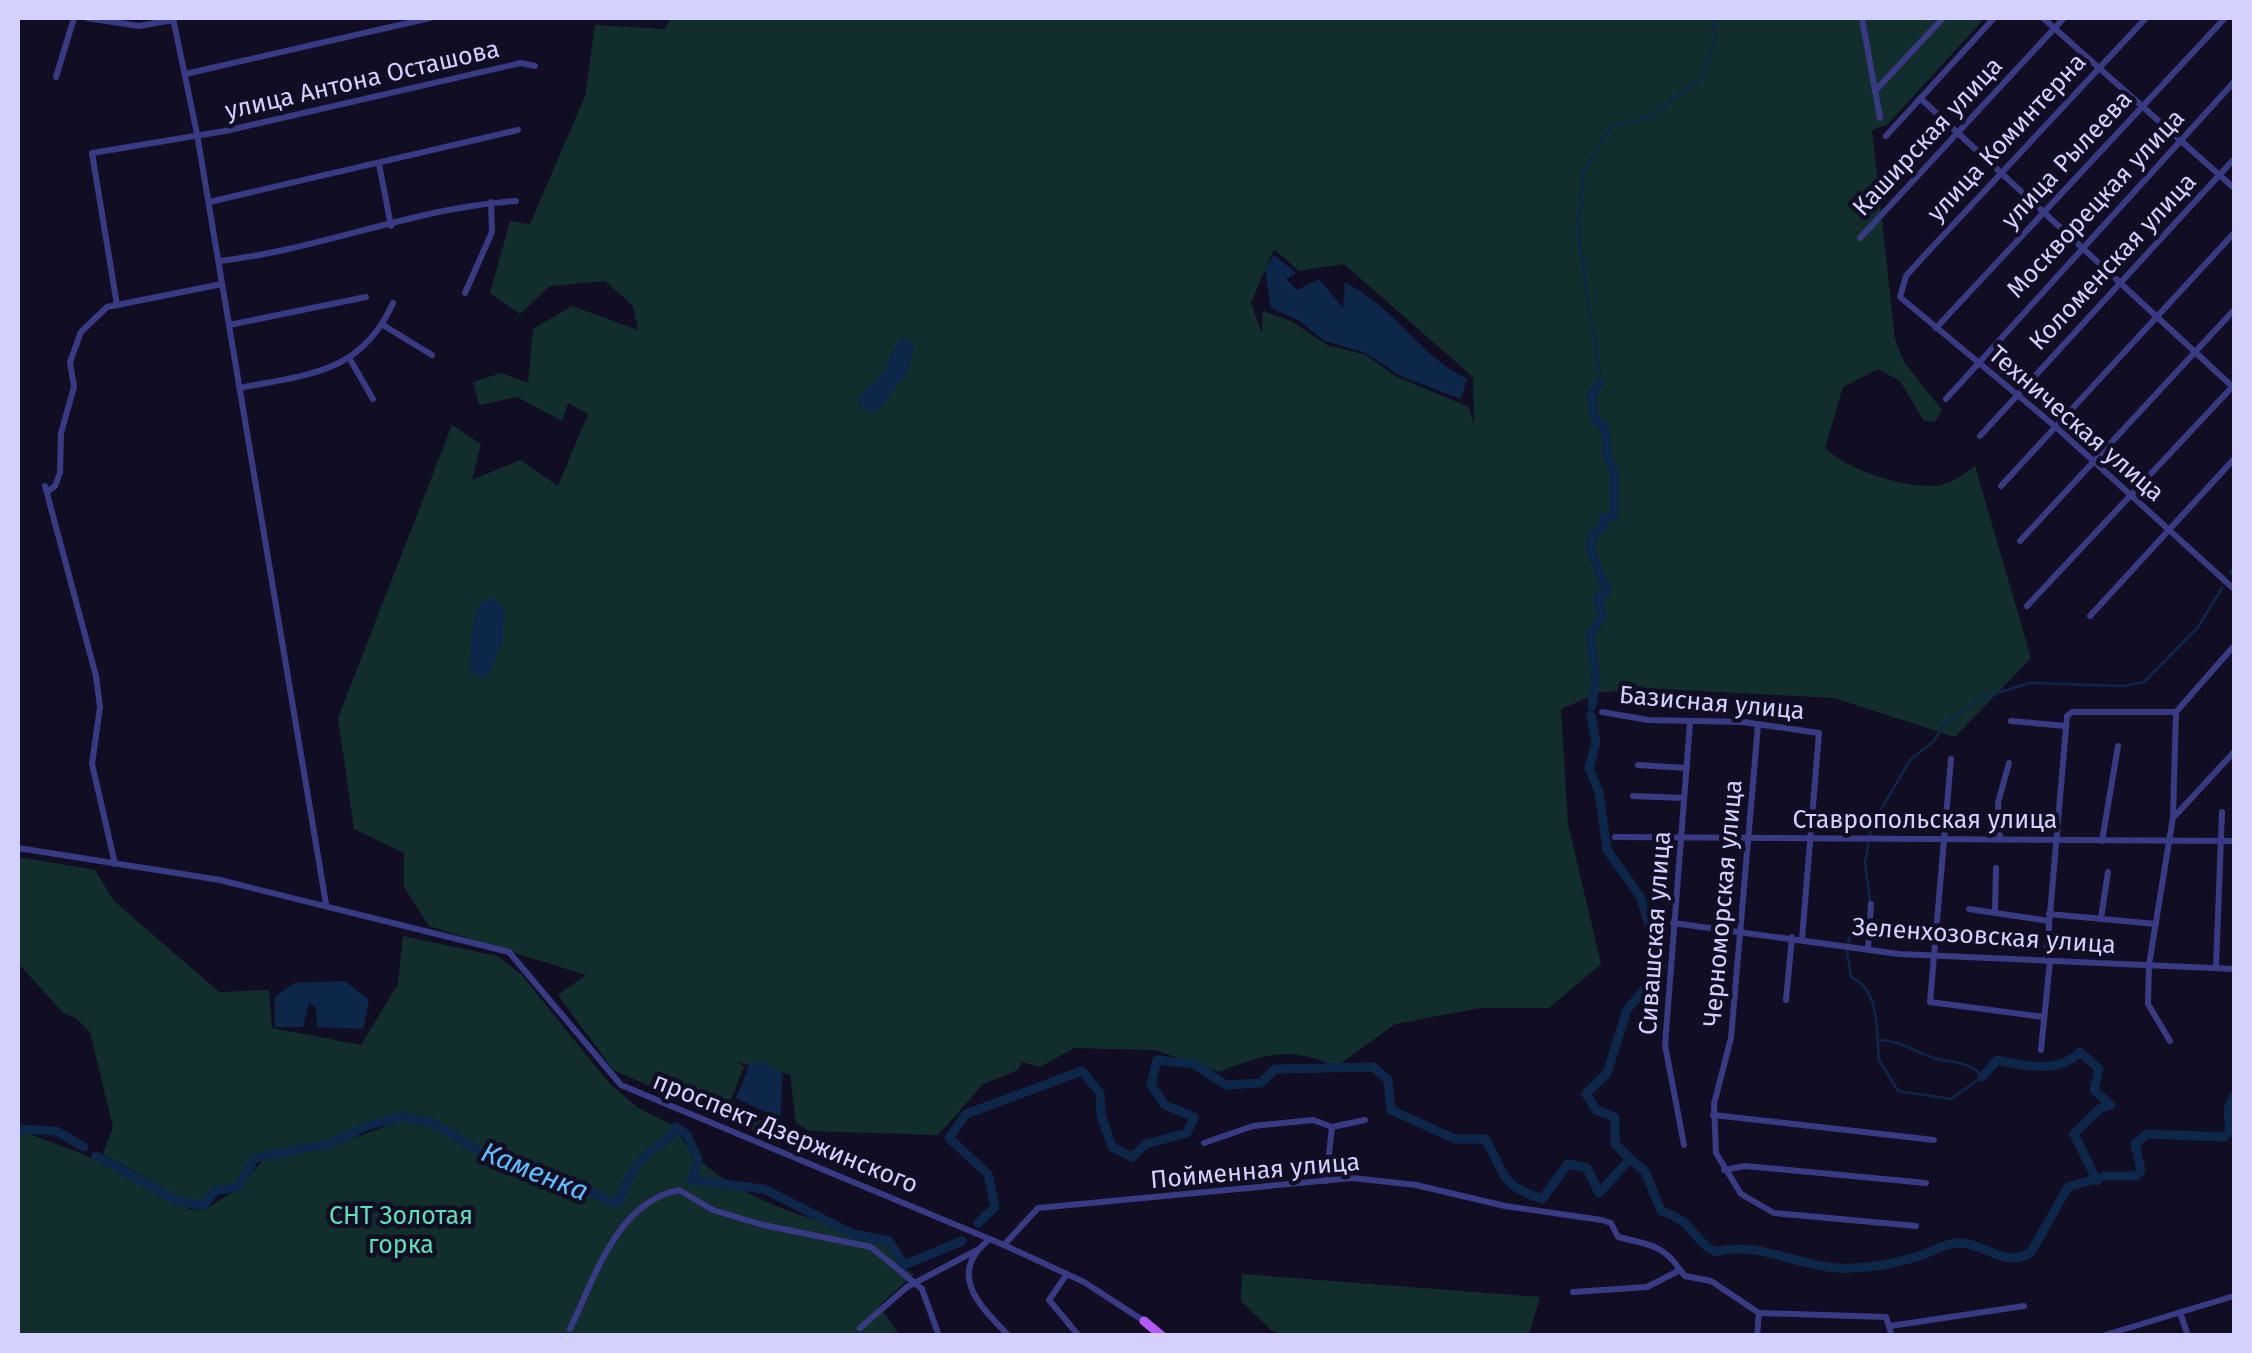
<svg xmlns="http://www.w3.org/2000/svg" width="2252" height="1353" font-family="'Fira Sans',sans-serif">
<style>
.green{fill:#112e2c;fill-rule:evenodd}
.water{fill:#0c274a}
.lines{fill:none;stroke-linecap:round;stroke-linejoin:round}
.stream{stroke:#0c274a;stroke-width:2.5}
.river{stroke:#0c274a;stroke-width:9}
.minor{stroke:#393a84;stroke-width:6}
.major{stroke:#b758ff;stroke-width:9}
.labels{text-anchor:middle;stroke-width:9;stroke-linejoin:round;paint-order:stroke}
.street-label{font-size:25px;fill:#d4d1ff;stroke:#110e24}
.park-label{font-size:25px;fill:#5ce0b8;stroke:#110e24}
.water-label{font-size:28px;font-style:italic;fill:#5fbeff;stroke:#110e24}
</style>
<rect width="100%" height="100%" fill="#110e24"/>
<!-- green -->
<g class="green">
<path d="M672,18H1985L1887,125L1872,130L1895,339L1904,362L1942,410L1935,422L1924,421L1900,381L1878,369L1843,387L1825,448C1849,470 1897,486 1931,486C1948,486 1962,476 1975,466L2031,658L1955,737L1834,698L1660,689L1601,692L1561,709L1568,824L1601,964L1549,1008H1480L1395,1024L1336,1067C1289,1045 1266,1054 1219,1072L1155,1050L1074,1048L1040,1067L1022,1062L1018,1070L983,1084L938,1135L809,1131L796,1123L790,1075L737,1062L744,1067L731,1100L774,1129L770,1138L613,1070L558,995L586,975L429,926L404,887V853L354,829L338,718L452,425L481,444L472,480L520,460L558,486L588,414L568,403L562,421L517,397L479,405L473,382L501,373L528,383L533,329L572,306L638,330L633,306L605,281L550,286L520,314L490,293L510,221L530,224L585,96L595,25L664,29ZM1274,249L1299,271L1344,264L1473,377L1474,425L1469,407L1395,376L1366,355L1327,345L1291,321L1263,311L1262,334L1251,303Z"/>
<path d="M18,857L95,870L114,901L219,992L269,990L272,1028L361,1045L398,984L403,936L497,956L521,974L609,1083L638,1108L673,1125C665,1141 659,1142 646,1153C632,1165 622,1184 615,1201L543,1167L502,1161L431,1119L401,1115L365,1124L327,1142L255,1156L236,1185L212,1190L202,1204H193L103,1154L113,1127L90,1032L76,1018L63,1013L18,963Z"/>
<path d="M401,1121L430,1126L500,1167L541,1174L617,1208C625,1190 633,1172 648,1158C660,1147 668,1147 677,1131C718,1200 818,1221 891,1241L905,1270L914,1274L879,1306L898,1333L18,1335V1134L27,1133L85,1155L189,1209L203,1211L238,1189L263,1160L328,1147Z"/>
<polygon points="1242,1274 1540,1297 1529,1335 1288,1335 1272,1331 1241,1301"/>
</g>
<!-- water -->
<g class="water">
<path d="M1274,255L1296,273L1286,279L1297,290L1319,279L1343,308L1345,283C1393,304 1419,356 1467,379L1461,399L1401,376L1366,353L1325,341L1298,320L1271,308L1265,269Z"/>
<polygon points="905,338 915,345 906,375 875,413 860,408 858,398 885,370 898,340"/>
<path d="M493,597L504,609L502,642L487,678L470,673C469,649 471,627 480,604Z"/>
<polygon points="345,981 369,1000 363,1029 317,1027 316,1008 309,1002 303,1027 275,1027 275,997 294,983"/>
<polygon points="766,1062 783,1075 780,1119 736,1098 750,1063"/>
</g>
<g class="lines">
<!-- stream -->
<g class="stream">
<polyline points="1600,374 1578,234 1584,171 1611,127 1649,117 1703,77 1715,37 1713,18"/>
<polyline points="2230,574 2234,567"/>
<polyline points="1870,901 1865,863 1872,825 1910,760 1933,742 1945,723 1982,698 2029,683 2124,686 2144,682 2198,627 2222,588"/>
<polyline points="1848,943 1855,923"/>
<path d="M1847,951L1851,977C1881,990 1876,1033 1879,1060L1898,1091L1951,1099L1982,1077C1969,1059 1950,1064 1931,1057C1911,1050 1900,1040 1877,1040"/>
</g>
<!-- river -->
<g class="river">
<polyline points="1592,706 1596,678 1590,635 1602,617 1598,597 1607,591 1590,549 1594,533 1603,528 1603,518 1614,516 1615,476 1607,455 1605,428 1595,419 1591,395 1600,382"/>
<polyline points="1591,715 1596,743 1589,768 1599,792 1607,850 1640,896 1662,966"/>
<path d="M1982,1077L1997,1060C2025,1066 2058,1074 2080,1052L2099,1069L2094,1090L2111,1105L2099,1109L2074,1134L2097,1181"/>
<polyline points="18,1129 56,1131 84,1147"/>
<path d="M96,1156L176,1200L203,1206L215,1191L238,1187L255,1158L329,1144L367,1126L401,1117L431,1122L501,1164L542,1171L617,1204C624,1187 633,1167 647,1154C661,1143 667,1143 676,1127L687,1135L698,1160L691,1180L764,1189L853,1234L889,1241L904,1265L962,1241"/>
<polyline points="1630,1159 1615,1144 1615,1117 1596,1110 1586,1094 1607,1073 1627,1010 1661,969"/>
<path d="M978,1223L995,1207L988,1174L949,1138L966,1114L1082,1071L1100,1093L1101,1115L1112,1147L1132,1157L1146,1144L1187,1133L1194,1117L1165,1105L1151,1085L1157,1060L1194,1064L1226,1085L1261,1083L1275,1069L1373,1067L1388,1080L1391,1110L1455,1139H1485C1507,1174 1496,1183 1542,1199L1568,1164L1587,1168L1599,1193L1630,1159L1645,1171L1661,1211C1698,1223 1692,1241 1716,1252C1756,1240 1797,1266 1838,1268C1866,1269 1895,1264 1922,1255C1934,1251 1945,1243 1958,1243C1984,1242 2006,1270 2031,1252L2068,1187L2105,1176H2137L2141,1170L2135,1144L2147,1134L2224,1137L2230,1131L2228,1109L2234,1096"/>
</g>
<!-- minor -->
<g class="minor">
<polyline points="87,18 139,26 173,20"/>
<polyline points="173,18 197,134 326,904"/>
<polyline points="1862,18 1880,118"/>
<polyline points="2043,18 2234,188"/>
<polyline points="2146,18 1923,257 1906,276 1900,297 2056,427 2234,589"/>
<polyline points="185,74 430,18"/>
<polyline points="56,77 74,18"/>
<polyline points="1876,90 1943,18"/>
<polyline points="1920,98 2234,388"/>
<polyline points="1886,136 1994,18"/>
<polyline points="379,164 391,226"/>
<polyline points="209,202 518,130"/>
<polyline points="1860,238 2064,18"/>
<path d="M219,261C319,250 416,207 516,201"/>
<polyline points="465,293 492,232 491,202"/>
<polyline points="117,305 92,153 225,131 521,63 535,66"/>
<polyline points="229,325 366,297"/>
<polyline points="383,325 432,355"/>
<polyline points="1936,328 2225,18"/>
<polyline points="351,361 373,399"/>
<path d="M239,388C309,374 361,374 393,303"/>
<polyline points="1946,399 2234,82"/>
<polyline points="1980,436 2234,159"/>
<polyline points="45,486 96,676 100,707 92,764 115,864"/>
<polyline points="2001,486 2234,233"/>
<polyline points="47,492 55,486 60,473 61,433 74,387 70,362 81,332 107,307 222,284"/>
<polyline points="2020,541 2234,310"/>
<polyline points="2027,606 2234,385"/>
<polyline points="2090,616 2234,459"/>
<polyline points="1602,712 1648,720 1743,722 1819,733 1802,939"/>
<polyline points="2011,721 2066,726"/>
<polyline points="1758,725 1731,1038 1714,1104 1716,1153 1741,1194 1774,1213 1916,1226"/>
<polyline points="1951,759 1930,1002 2044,1017"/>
<polyline points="1638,765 1687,768"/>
<polyline points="1633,796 1684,798"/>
<polyline points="2174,817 2234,752"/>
<polyline points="1615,837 2234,841"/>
<polyline points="2000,839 1998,803 2009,763"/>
<polyline points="2102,841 2118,746"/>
<polyline points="18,848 220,880 509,952 621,1085 1004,1245 1084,1282 1144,1321"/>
<polyline points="1969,909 2049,921"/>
<polyline points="1995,910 1996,868"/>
<polyline points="2049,914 2156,924"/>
<polyline points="2101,918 2108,872"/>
<polyline points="1673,923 1899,954 2234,969"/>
<polyline points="1868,950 1871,904"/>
<polyline points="2046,961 2067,716 2072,712 2176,712"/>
<polyline points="2216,967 2222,812"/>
<polyline points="1786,1000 1792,937"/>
<polyline points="2170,1041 2148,1004 2149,965 2173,817 2176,712 2234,646"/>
<polyline points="2041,1050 2050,961"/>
<polyline points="1713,1115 1934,1140"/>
<polyline points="1204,1143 1253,1126 1313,1120 1332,1127 1365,1120"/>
<polyline points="1684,1145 1665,1045 1690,723"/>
<polyline points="1724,1170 1745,1166 1926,1183"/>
<polyline points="1326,1181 1332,1127"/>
<path d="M990,1239C945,1274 981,1307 1009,1336"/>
<path d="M1004,1245L1038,1208L1352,1178L1416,1185L1505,1206L1602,1220L1611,1223L1618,1237C1645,1244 1664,1244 1680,1270"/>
<polyline points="1067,1274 1049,1300 1079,1336"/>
<polyline points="1573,1292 1647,1287 1680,1270 1685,1276 1711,1281 1759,1313 1886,1317 1892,1336"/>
<polyline points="2180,1312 2188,1336"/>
<polyline points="1890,1326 2024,1306"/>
<polyline points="860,1328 907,1287 977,1250"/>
<path d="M570,1329C595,1277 617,1202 679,1190L713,1210L763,1225L871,1247L922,1289L939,1336"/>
<polyline points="1757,1336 1759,1313"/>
<polyline points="2102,1336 2234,1296"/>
</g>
<!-- major -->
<polyline class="major" points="1144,1321 1162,1336"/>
</g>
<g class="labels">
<!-- street labels -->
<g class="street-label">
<text transform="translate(362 79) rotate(-13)" y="9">улица Антона Осташова</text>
<text transform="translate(1927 136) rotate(-47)" y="9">Каширская улица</text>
<text transform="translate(2006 137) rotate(-47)" y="9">улица Коминтерна</text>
<text transform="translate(2066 159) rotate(-47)" y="9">улица Рылеева</text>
<text transform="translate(2095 203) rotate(-47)" y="9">Москворецкая улица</text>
<text transform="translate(2112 261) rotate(-47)" y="9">Коломенская улица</text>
<text transform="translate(2077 423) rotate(41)" y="9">Техническая улица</text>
<text transform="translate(1712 702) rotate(5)" y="9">Базисная улица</text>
<text x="1925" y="828">Ставропольская улица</text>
<text transform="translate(1722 903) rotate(-85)" y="9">Черноморская улица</text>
<text transform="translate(1654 933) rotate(-86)" y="9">Сивашская улица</text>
<text transform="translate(1984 935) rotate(4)" y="9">Зеленхозовская улица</text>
<text transform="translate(786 1132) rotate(22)" y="9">проспект Дзержинского</text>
<text transform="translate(1255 1170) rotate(-5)" y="9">Пойменная улица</text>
</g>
<!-- park labels -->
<g class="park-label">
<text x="401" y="1224">СНТ Золотая<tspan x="401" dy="29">горка</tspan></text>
</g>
<!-- water labels -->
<g class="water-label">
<text transform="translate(535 1171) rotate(22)" y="10">Каменка</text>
</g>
</g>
<!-- border -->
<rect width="2252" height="1353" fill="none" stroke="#d4d1ff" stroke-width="40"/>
</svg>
